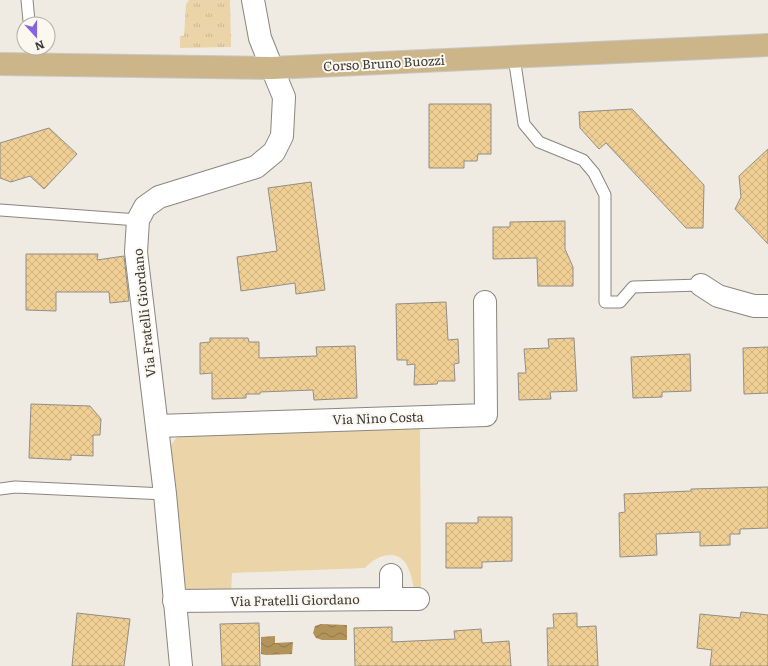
<svg xmlns="http://www.w3.org/2000/svg" width="768" height="666" font-family="Literata,serif">
<style>
.grass{fill:#ecd4a9}
.park{fill:url(#park-tufts)}
.water{fill:url(#water-waves)}
.building{fill:url(#building-cross-hatch);stroke:#928e87}
.lines{fill:none;stroke-linecap:round;stroke-linejoin:round}
.lane-casing{stroke:#8a867f;stroke-width:13}
.street-casing{stroke:#8a867f;stroke-width:24}
.secondary-casing{stroke:#8a867f;stroke-width:24}
.primary-casing{stroke:#c8c8c7;stroke-width:24}
.lane{stroke:#fff;stroke-width:11}
.street{stroke:#fff;stroke-width:22}
.secondary{stroke:#fff;stroke-width:22}
.primary{stroke:#cbb589;stroke-width:22}
.labels{text-anchor:middle;stroke-width:4;stroke-linejoin:round;paint-order:stroke}
.street-label{font-size:13px;fill:#3b3a37;stroke:#fcf8f0}
</style>
<defs>
<pattern id="park-tufts" width="24" height="20" patternUnits="userSpaceOnUse"><rect width="24" height="20" fill="#ecd4a9"/><path d="M3 7l-1-3M5 7V3M7 7l1-3M15 17l-1-3M17 17v-4M19 17l1-3" fill="none" stroke="#cbb792"/></pattern>
<pattern id="water-waves" width="16" height="10" patternUnits="userSpaceOnUse"><rect width="16" height="10" fill="#b2935a"/><path d="M0 5q4-4 8 0t8 0" fill="none" stroke="#92794b"/></pattern>
<pattern id="building-cross-hatch" width="8" height="8" patternUnits="userSpaceOnUse"><rect width="8" height="8" fill="#f0cf94"/><path d="M0 0l8 8M0 8l8-8" fill="none" stroke="#cfb280"/></pattern>
</defs>
<rect width="100%" height="100%" fill="#efebe3"/>
<!-- grass -->
<path class="grass" d="M420,426L421,590L414,589C412,580 410,567 403,560C392,549 373,558 365,568L232,573L231,594L185,595L169,448L176,438L184,435Z"/>
<!-- park -->
<polygon class="park" points="189,0 230,0 231,47 180,48 180,36 184,36 186,4"/>
<!-- water -->
<g class="water">
<polygon points="321,624 347,625 347,640 322,640 316,638 313,633 315,626"/>
<polygon points="275,636 275,643 293,642 292,654 266,655 261,654 261,637"/>
</g>
<!-- building -->
<g class="building">
<polygon points="429,104 491,104 491,154 478,154 477,161 464,161 464,168 429,168"/>
<polygon points="632,109 704,185 703,228 686,228 606,143 599,149 580,128 579,112"/>
<polygon points="49,128 77,154 44,189 30,176 11,182 0,178 0,143"/>
<polygon points="768,149 768,244 735,209 741,197 739,176"/>
<polygon points="311,182 325,290 296,294 295,283 241,291 237,257 277,251 268,188"/>
<polygon points="565,221 565,249 573,267 573,286 538,286 537,258 493,259 493,227 510,227 510,222"/>
<polygon points="26,254 98,254 97,260 124,256 129,301 110,303 109,292 56,292 56,311 26,310"/>
<polygon points="446,302 448,340 458,339 459,363 454,364 455,381 438,381 437,384 414,385 415,364 407,365 407,360 397,360 396,304"/>
<polygon points="210,338 248,338 249,342 259,342 259,358 317,356 316,347 355,346 357,398 314,400 313,390 260,392 260,394 246,394 246,398 212,399 212,373 200,374 200,343 210,342"/>
<polygon points="574,338 577,391 550,392 551,399 519,400 518,373 526,373 524,349 549,348 548,339"/>
<polygon points="768,347 768,393 744,394 743,348"/>
<polygon points="690,354 691,391 662,392 662,397 633,398 631,357"/>
<polygon points="31,404 90,406 101,419 100,435 93,435 93,456 71,455 71,460 29,458"/>
<polygon points="768,487 768,528 740,529 740,534 730,534 730,545 700,546 700,532 656,534 657,555 620,557 619,513 625,512 624,494 691,491 691,489"/>
<polygon points="478,517 512,517 512,561 482,562 482,568 446,568 446,523 478,523"/>
<polygon points="741,612 768,615 768,666 710,666 712,650 697,648 700,614 740,618"/>
<polygon points="77,613 130,619 124,666 72,666"/>
<polygon points="577,613 577,627 596,626 598,666 548,666 547,628 554,628 553,614"/>
<polygon points="259,623 260,666 222,666 220,624"/>
<polygon points="392,627 392,642 455,639 454,631 481,629 482,643 509,641 511,666 355,666 354,628"/>
</g>
<g class="lines">
<defs>
<g id="lane">
<polyline points="27,0 29,21"/>
<polyline points="514,57 524,124 539,142 583,160 594,173 605,195 605,302 620,302 633,287 701,285"/>
<polyline points="0,210 138,220"/>
<polyline points="0,489 15,487 165,494"/>
</g>
<g id="street">
<polyline points="701,285 718,296 754,306 768,306"/>
<polyline points="157,426 486,415 485,302"/>
<polyline points="391,599 418,599"/>
<polyline points="174,601 391,599 391,575"/>
<polyline points="181,666 165,494 136,252 138,220 145,207 159,197 256,167 274,152 282,136 284,97 272,68"/>
</g>
<polyline id="secondary" points="253,0 260,38 272,68"/>
<polyline id="primary" points="0,64 272,68 768,45"/>
</defs>
<!-- lane casing -->
<use href="#lane" class="lane-casing"/>
<!-- street casing -->
<use href="#street" class="street-casing"/>
<!-- secondary casing -->
<use href="#secondary" class="secondary-casing"/>
<!-- primary casing -->
<use href="#primary" class="primary-casing"/>
<!-- lane -->
<use href="#lane" class="lane"/>
<!-- street -->
<use href="#street" class="street"/>
<!-- secondary -->
<use href="#secondary" class="secondary"/>
<!-- primary -->
<use href="#primary" class="primary"/>
</g>
<g class="labels">
<!-- street labels -->
<g class="street-label">
<text transform="translate(384 63) rotate(-3)" y="5">Corso Bruno Buozzi</text>
<text transform="translate(144 313) rotate(-96)" y="5">Via Fratelli Giordano</text>
<text transform="translate(378 418) rotate(-2)" y="5">Via Nino Costa</text>
<text transform="translate(295 600) rotate(-1)" y="5">Via Fratelli Giordano</text>
</g>
</g>
<!-- north arrow -->
<g transform="translate(36 36) rotate(159)"><circle r="19" fill="#fcf8f0" stroke="#afaca6"/>
<path d="M0-3L7 15L0 10L-7 15Z" fill="#8464df"/>
<text y="-6" font-size="11" font-weight="bold" text-anchor="middle" fill="#3b3a37">N</text>
</g>
</svg>
